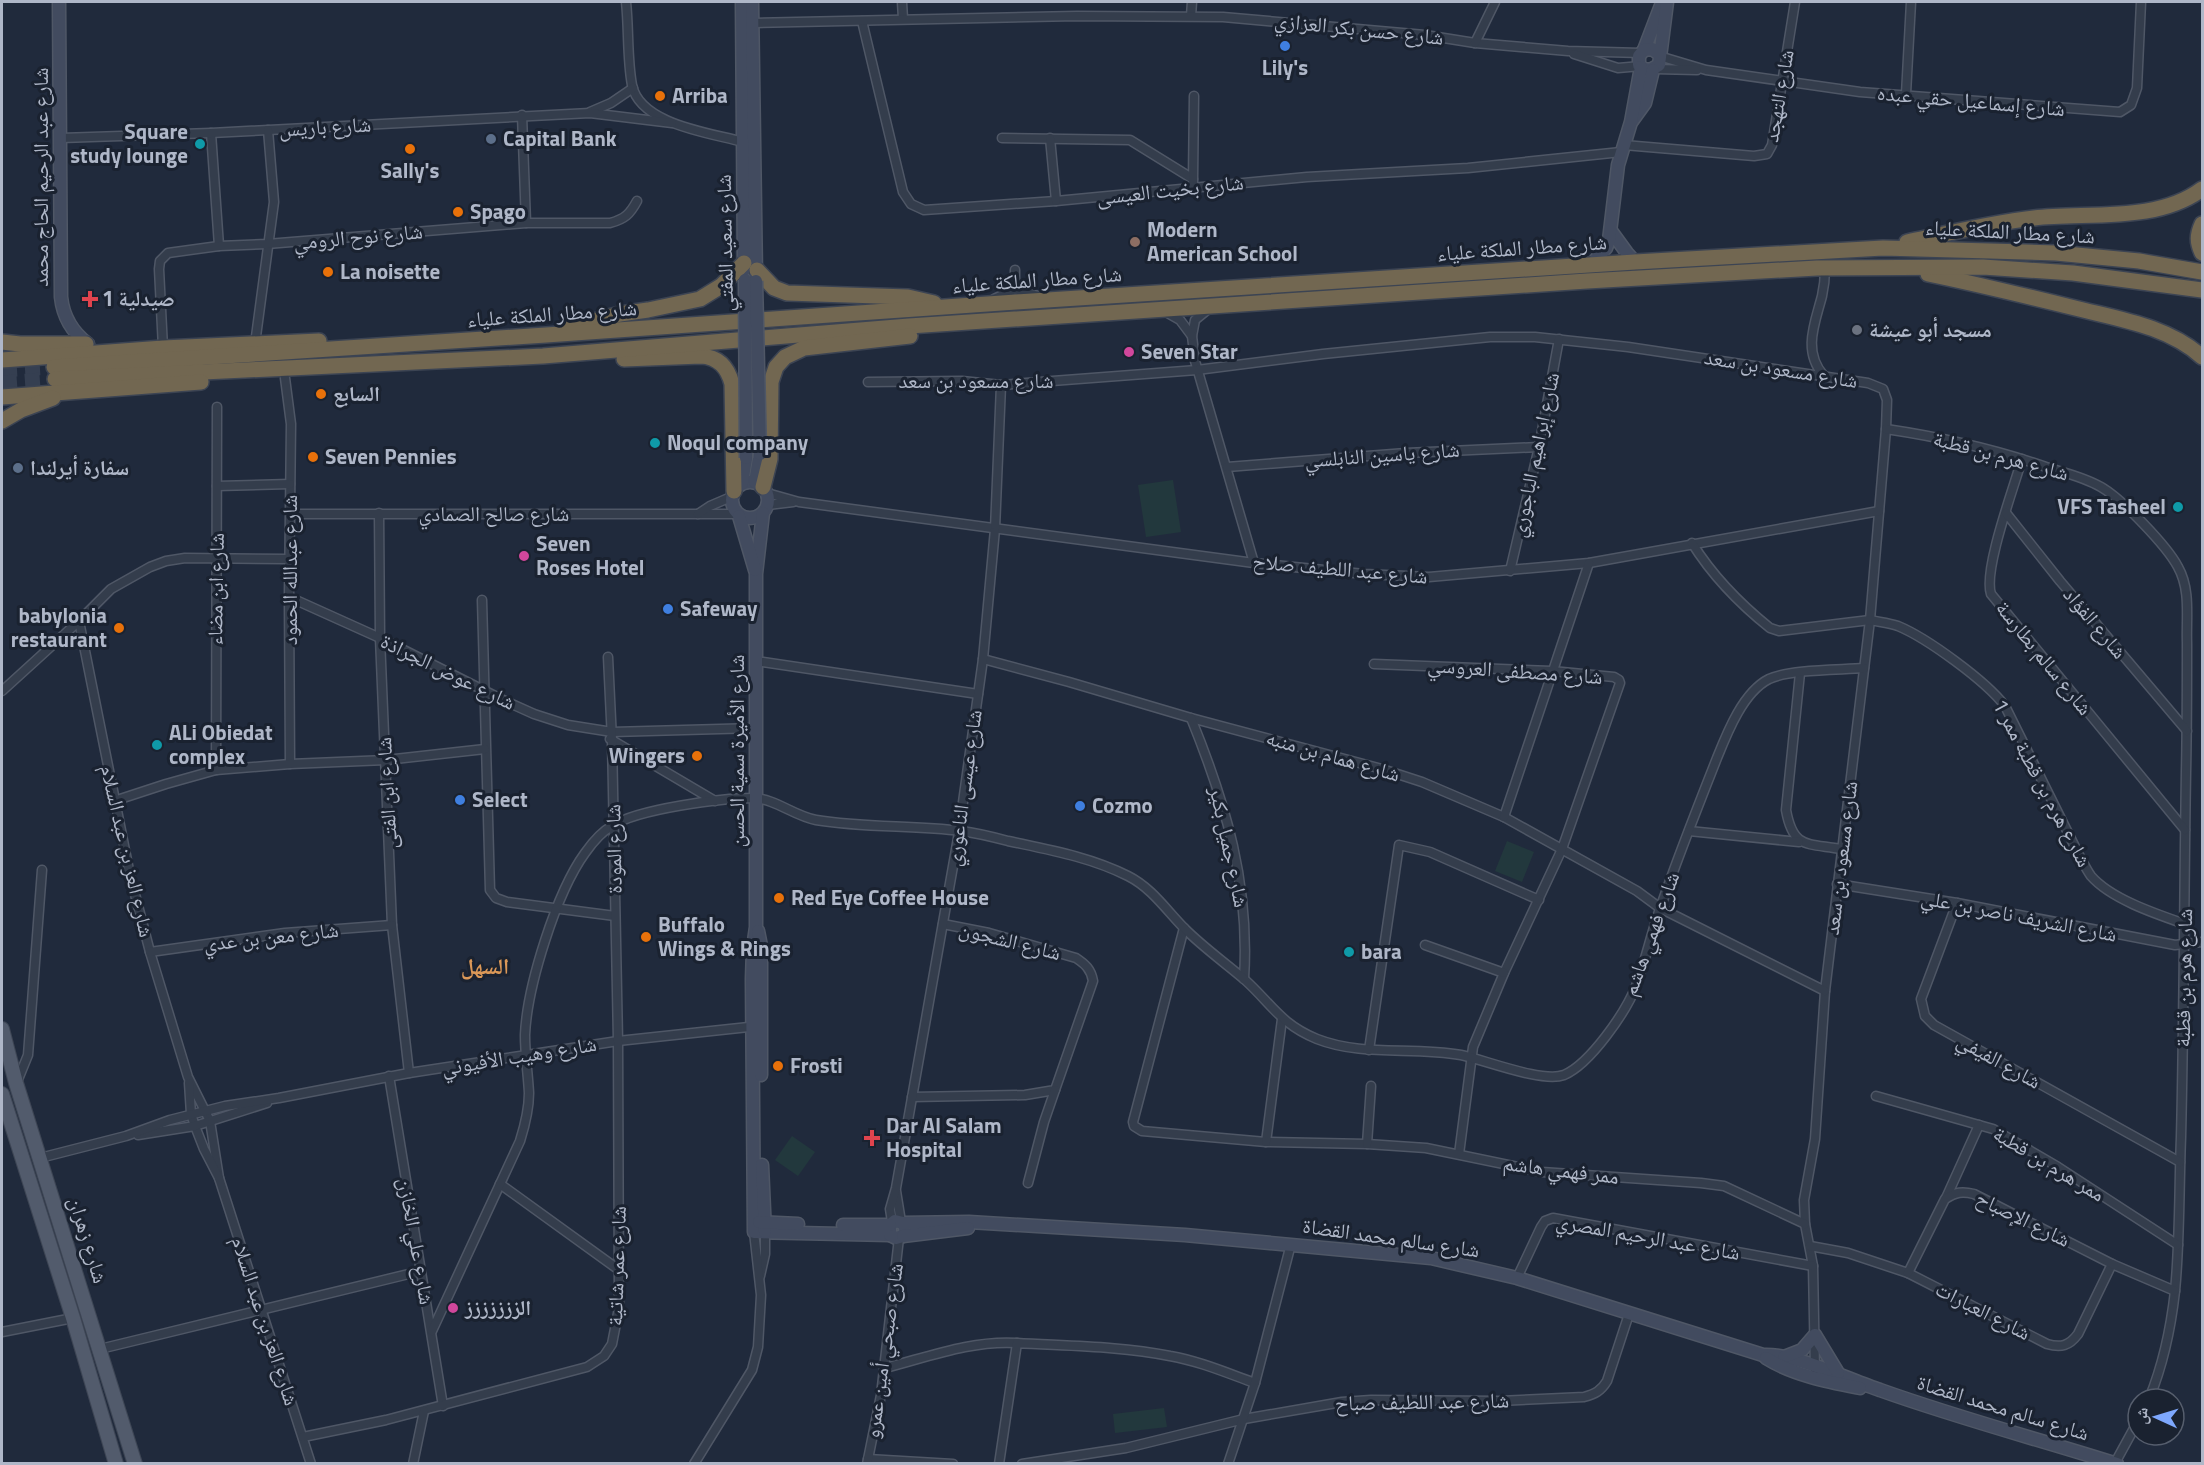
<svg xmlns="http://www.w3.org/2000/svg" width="2204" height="1465" font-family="'Titillium Web','Noto Naskh Arabic',sans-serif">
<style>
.green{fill:#22383d}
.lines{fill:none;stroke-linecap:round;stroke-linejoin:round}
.highway-tunnel{stroke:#353f51;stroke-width:15;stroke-dasharray:15 8;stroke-linecap:butt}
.street-casing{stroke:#4f5766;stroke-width:11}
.secondary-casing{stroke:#4f5766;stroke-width:15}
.primary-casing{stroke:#3e4655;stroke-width:16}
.highway-casing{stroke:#3c4453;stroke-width:18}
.street{stroke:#343d4c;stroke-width:8}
.secondary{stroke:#424b5f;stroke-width:12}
.primary{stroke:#525b6c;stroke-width:14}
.highway{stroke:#726751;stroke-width:15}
.secondary-bridge-casing{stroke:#4f5766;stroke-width:15;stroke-linecap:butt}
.secondary-bridge{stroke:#424b5f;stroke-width:12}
.shop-dot{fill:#3f7fe0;stroke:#1a2230;stroke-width:2}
.food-dot{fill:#e8710a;stroke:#1a2230;stroke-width:2}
.service-dot{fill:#5c6f8a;stroke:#1a2230;stroke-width:2}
.culture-dot{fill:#0f9aa8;stroke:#1a2230;stroke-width:2}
.education-dot{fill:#8d6e63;stroke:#1a2230;stroke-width:2}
.health-dot{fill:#e0444e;stroke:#1a2230;stroke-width:2}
.worship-dot{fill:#6b7280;stroke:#1a2230;stroke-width:2}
.hotel-dot{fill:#d1479c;stroke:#1a2230;stroke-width:2}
.labels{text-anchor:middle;stroke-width:6;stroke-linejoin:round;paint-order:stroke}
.street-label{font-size:21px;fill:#afb7c8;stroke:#1a2230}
.poi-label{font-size:21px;font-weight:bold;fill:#afb7c8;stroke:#1a2230;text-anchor:start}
.neighbourhood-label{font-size:22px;font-weight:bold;fill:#db9858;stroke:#1a2230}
</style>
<rect width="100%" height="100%" fill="#202a3c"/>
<!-- green -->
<g class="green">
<polygon points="1173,480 1181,532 1146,537 1138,485"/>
<polygon points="1507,841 1534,852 1522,882 1495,871"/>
<polygon points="792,1136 815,1152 798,1176 775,1160"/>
<polygon points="1164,1408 1167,1427 1115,1433 1113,1414"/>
</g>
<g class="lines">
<!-- highway-tunnel -->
<g class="highway-tunnel">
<polyline points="2,370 54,367"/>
<polyline points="2,383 55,379"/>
</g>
<defs>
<g id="street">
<path d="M626,2C629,29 627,58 632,85C640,125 712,133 743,142"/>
<polyline points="902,2 903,19"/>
<polyline points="1191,16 1192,2"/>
<polyline points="862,21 903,192 911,204 924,210 1056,201 1307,177 1468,168 1621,152"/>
<polyline points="753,23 1077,16 1223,17 1425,35 1475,43 1568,51 1641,53"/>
<polyline points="1475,43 1495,2"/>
<polyline points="1574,54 1618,68 1641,66"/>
<polyline points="1659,56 1706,70 1860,92 2120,112 2131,105 2137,88 2141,2"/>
<polyline points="1655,69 1697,70"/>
<polyline points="1906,94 1911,2"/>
<polyline points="590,112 611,103 633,88"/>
<polyline points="522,115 526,223"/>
<polyline points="211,133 219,246"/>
<polyline points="61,138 211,133 590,113 672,123"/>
<polyline points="1002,138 1130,140 1193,179 1193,187"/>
<polyline points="1050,138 1056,201"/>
<polyline points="1624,145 1754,156 1767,154 1772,145 1795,2"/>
<polyline points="1193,179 1194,96"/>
<polyline points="1015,270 1015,289"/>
<polyline points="1015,289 1038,296"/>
<polyline points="994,299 1015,289"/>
<polyline points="1211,307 1195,320 1192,336 1195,361 1254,563"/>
<polyline points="1164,311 1180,320 1192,336"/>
<polyline points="255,344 274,202 268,130"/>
<path d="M163,348L159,269L160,261L168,253L219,246L267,244L526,223H610C625,219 630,214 637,201"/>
<path d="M1824,376C1802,351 1815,323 1822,296C1824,287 1825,277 1825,268"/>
<polyline points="285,378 291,424 289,597 290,764"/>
<polyline points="868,382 962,381 1001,385 1197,370 1323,354 1490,337 1535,337 1628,347 1868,383 1883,389 1887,400 1886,429 1870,620 1825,991 1815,1139 1804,1200 1805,1224 1813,1266 1815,1370"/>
<path d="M1886,429C1940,437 1994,449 2046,467C2065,473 2084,477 2101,487C2122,499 2167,546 2178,567C2191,590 2186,618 2187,643C2187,686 2187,729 2186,772C2184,894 2184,1016 2181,1137C2179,1188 2180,1240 2175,1291C2171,1327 2163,1365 2149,1399"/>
<path d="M2022,459C2014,487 1983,570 1991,594L2185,830"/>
<polyline points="1227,467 1406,453 1539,447"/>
<polyline points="217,486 290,484"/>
<polyline points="767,493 799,502 1254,563 1364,574 1429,577 1589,563 1879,511"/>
<polyline points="768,505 793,502"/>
<polyline points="379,513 380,638 392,925 409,1073"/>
<polyline points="2006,513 2060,581 2187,731"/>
<polyline points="291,514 737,514"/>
<polyline points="698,514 710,506 731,497"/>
<path d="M1692,543C1712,575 1740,604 1770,628L1779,631L1870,620C1879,622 1889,623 1898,626C1927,638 1986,681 2005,706L2079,855C2083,862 2086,869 2091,876C2111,899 2156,914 2185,924"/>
<polyline points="1510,571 1539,447 1559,339"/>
<polyline points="289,597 380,638 505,701 534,714 568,725 612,732 756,728"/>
<polyline points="482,600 490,890 496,898 507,902 615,916"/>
<polyline points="79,621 130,875 150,952 188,1077 210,1121 219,1178"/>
<polyline points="983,659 1069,682 1191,718 1382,769 1422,782 1504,817 1637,891 1660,908 1825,991"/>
<polyline points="756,661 978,694"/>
<polyline points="1374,664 1552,671 1614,677 1619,680 1620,683 1562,849 1504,973 1473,1047 1459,1154"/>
<path d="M1800,673L1786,810C1793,849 1807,843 1841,849"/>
<polyline points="2,691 79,621 111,589 150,567 166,561 185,558 289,559"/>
<path d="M1191,718C1226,804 1250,885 1244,979"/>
<polyline points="610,739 715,801"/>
<polyline points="216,770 217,407"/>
<polyline points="114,801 166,784 216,770 290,764 386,760 485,749"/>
<polyline points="1504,817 1589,563"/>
<polyline points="1689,831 1799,842"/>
<polyline points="1837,884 1957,903 2175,945 2202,942"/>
<polyline points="1957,903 1921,999 1925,1016 1934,1025 2180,1162"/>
<polyline points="1184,928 1133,1122 1134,1126 1142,1131 1266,1142 1367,1144 1426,1148 1542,1172 1701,1183 1724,1186 1805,1224"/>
<polyline points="1425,945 1504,973"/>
<polyline points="150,952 285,933 392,925"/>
<polyline points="1369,1050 1399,845 1430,852 1539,900"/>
<polyline points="389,1076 443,1406"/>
<polyline points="17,1082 28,1055 42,870"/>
<polyline points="189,1083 191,1114 195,1126 204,1149 219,1178 311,1464"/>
<polyline points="1876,1096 1993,1129 2058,1167 2178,1245"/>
<path d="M912,1097L1025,1095L1055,1090L1093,981C1091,969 1085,964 1076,958L989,933L943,924"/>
<polyline points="138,1135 195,1126 267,1103"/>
<polyline points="1266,1142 1282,1019"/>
<polyline points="1367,1144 1371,1086"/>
<polyline points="40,1158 126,1136 170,1120 225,1106 279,1098 409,1073 618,1041 758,1026"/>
<polyline points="1028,1183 1044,1122 1055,1090"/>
<polyline points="500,1184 619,1270"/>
<polyline points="896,1191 901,1222"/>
<polyline points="1946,1198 1979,1125"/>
<polyline points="892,1222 890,1209 896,1188 958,838 983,659 995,529 1001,385"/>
<path d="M1810,1246L1848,1253L1908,1273L2047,1344C2061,1348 2069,1346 2078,1334L2112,1264"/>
<path d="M1908,1273L1945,1199C1956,1192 1962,1191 1974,1194L2112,1264L2175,1291"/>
<polyline points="760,1276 765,1254 765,1232"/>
<polyline points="1517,1278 1541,1227 1545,1221 1553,1218 1813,1266"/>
<path d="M432,1331L520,1141C525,1125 529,1109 529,1093C528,1074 525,1055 525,1035C527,987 556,893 585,853C592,843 601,832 612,826C637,809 722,798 753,798C776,799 794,816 816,820C864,828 914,825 961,831C977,833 993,837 1008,841C1050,850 1090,857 1128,876C1152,888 1167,911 1185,929C1203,947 1224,962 1244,979C1271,1003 1280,1024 1317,1039C1363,1057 1413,1046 1461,1055C1485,1060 1542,1083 1564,1075C1590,1064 1626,1012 1636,986C1646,959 1652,930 1662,903C1679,854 1698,806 1717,758C1727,733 1743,692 1769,679C1791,669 1839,670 1864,668"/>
<polyline points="2,1332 73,1318"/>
<polyline points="100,1349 421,1271"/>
<path d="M885,1368C928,1357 972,1340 1017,1343"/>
<polyline points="303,1437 386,1420 587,1367 604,1356 612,1344 619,1308 618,1041 612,740 608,657"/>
<polyline points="868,1459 953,1464"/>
<polyline points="2115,1463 2138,1421"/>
<polyline points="413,1464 424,1411"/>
<polyline points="694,1464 752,1370 758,1347 761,1295 754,1232"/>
<polyline points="867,1464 881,1395 899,1238"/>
<path d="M999,1464L1017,1343C1067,1346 1120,1346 1170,1356C1199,1361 1227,1373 1255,1383"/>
<path d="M1022,1464L1126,1448L1244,1419L1342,1402L1371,1400L1499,1401L1584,1397C1595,1394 1601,1391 1607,1381L1629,1314"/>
<polyline points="1228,1464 1255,1383 1291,1244"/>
</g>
<g id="secondary">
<path d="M59,2L61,297C63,316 72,332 88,344"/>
<polyline points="742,2 744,270"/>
<polyline points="752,2 756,277"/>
<polyline points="1644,50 1662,3"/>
<polyline points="1659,54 1652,49 1644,50 1639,56 1639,65 1644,69 1650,70 1659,65 1667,2"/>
<polyline points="1632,121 1645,103 1653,70"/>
<polyline points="1611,231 1627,253 1635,262"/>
<polyline points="1591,265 1606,248 1609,240 1618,165 1631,122 1641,67"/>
<circle cx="750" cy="500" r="18"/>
<polyline points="755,482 760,454"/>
<polyline points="742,483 746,458"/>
<polyline points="763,513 756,574 756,927 753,948 752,979 754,1232 890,1235"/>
<polyline points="739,516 755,570"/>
<polyline points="758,931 761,946 761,1075"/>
<polyline points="762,1165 765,1232"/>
<polyline points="759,1222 798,1224"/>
<path d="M903,1223L906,1230L903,1236L896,1238L890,1235V1225L895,1221L903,1223L969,1222L1185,1235L1431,1258L1517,1278L1763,1355C1795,1353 1849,1380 1880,1390C1958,1418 2038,1439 2117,1464"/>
<polyline points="843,1225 890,1225"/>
<polyline points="903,1236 968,1228"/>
<polyline points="1784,1357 1802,1350 1815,1335 1838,1373"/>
<path d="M1766,1358C1793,1375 1830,1382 1860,1388"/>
</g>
<g id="primary">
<polyline points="2,1029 16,1083 135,1464"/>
<polyline points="2,1094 73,1318 116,1464"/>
</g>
<g id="highway">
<path d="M2202,224C2197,235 2197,242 2202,253"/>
<path d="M1907,242C1949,233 1991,223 2034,218C2088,212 2157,223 2202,189"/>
<polyline points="757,270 774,288 787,293 908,297 934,303"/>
<path d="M1928,274C1977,284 2026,296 2075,308C2118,319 2168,326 2202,357"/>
<polyline points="568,328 620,314 648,310 700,299 721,286 744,263"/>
<polyline points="2,342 20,344 86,344"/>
<path d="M624,359L701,356C719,357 728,368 732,384L734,491"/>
<polyline points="2,360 163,348 319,341"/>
<polyline points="54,367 546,335 1016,302 1635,262 1883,248 2056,253 2139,261 2202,272"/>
<polyline points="55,379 543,356 909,326 1587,281 1817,268 1983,267 2073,273 2202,290"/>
<polyline points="2,397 201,382"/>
<polyline points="2,421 21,410 53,398"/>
<polyline points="763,487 770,459 771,382 776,367 785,357 804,348 910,336"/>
</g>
</defs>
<!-- street casing -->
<use href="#street" class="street-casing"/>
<!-- secondary casing -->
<use href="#secondary" class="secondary-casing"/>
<!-- primary casing -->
<use href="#primary" class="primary-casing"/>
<!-- highway casing -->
<use href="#highway" class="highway-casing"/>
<!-- street -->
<use href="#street" class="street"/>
<!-- secondary -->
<use href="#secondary" class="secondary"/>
<!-- primary -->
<use href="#primary" class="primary"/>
<!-- highway -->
<use href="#highway" class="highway"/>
<defs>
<g id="secondary-bridge">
<polyline points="745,280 746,458"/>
<polyline points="756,281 760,454"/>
</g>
</defs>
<!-- secondary-bridge casing -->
<use href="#secondary-bridge" class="secondary-bridge-casing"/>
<!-- secondary-bridge -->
<use href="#secondary-bridge" class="secondary-bridge"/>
</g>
<!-- markers -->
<g class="shop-dot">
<circle cx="1285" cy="46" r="6"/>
<circle cx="668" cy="609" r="6"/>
<circle cx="460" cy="800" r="6"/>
<circle cx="1080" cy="806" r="6"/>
</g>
<g class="food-dot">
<circle cx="660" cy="96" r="6"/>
<circle cx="410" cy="149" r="6"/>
<circle cx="458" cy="212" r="6"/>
<circle cx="328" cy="272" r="6"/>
<circle cx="321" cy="394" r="6"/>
<circle cx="313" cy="457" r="6"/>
<circle cx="119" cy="628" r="6"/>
<circle cx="697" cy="756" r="6"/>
<circle cx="779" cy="898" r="6"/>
<circle cx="646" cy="937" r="6"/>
<circle cx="778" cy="1066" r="6"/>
</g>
<g class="service-dot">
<circle cx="491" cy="139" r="6"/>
<circle cx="18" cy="468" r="6"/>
</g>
<g class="culture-dot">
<circle cx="200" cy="144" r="6"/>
<circle cx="655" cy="443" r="6"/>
<circle cx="2178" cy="507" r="6"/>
<circle cx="157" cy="745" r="6"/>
<circle cx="1349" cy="952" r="6"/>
</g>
<circle class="education-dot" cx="1135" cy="242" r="6"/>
<g class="health-dot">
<path d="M87 290h6v6h6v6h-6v6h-6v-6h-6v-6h6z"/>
<path d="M869 1129h6v6h6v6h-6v6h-6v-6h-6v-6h6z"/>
</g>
<circle class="worship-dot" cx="1857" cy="330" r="6"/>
<g class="hotel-dot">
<circle cx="1129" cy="352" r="6"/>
<circle cx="524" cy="556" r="6"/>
<circle cx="453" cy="1308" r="6"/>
</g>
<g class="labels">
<!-- street labels -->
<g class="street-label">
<text transform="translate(1359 29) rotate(6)" y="7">شارع حسن بكر العزازي</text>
<text transform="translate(1779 96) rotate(-80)" y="7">شارع التهجد</text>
<text transform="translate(1971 101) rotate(5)" y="7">شارع إسماعيل حقي عبده</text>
<text transform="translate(325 127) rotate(-3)" y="7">شارع باريس</text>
<text transform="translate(41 177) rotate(-90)" y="7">شارع عبد الرحيم الحاج محمد</text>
<text transform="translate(1170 190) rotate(-6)" y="7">شارع بخيت العيسى</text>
<text transform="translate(2010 232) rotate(3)" y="7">شارع مطار الملكة علياء</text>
<text transform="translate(358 237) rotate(-5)" y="7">شارع نوح الرومي</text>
<text transform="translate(725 243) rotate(-91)" y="7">شارع سعيد المفتي</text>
<text transform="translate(1522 248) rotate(-4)" y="7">شارع مطار الملكة علياء</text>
<text transform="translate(1037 280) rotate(-4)" y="7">شارع مطار الملكة علياء</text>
<text transform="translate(552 314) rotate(-4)" y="7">شارع مطار الملكة علياء</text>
<text transform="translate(1781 369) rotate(9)" y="7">شارع مسعود بن سعد</text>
<text x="976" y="388">شارع مسعود بن سعد</text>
<text transform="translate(1382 455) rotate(-4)" y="7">شارع ياسين النابلسي</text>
<text transform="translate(1535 455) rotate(-78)" y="7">شارع إبراهيم الباجوري</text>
<text transform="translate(2001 456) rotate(15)" y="7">شارع هرم بن قطبة</text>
<text x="494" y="521">شارع صالح الصمادي</text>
<text transform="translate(1340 569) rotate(5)" y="7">شارع عبد اللطيف صلاح</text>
<text transform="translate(290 570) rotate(-90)" y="7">شارع عبدالله الحمود</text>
<text transform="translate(216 589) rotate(-89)" y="7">شارع ابن مضاء</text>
<text transform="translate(2095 623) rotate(50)" y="7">شارع الفؤاد</text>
<text transform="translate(2044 658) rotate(51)" y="7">شارع سالم بطارسة</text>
<text transform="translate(1515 671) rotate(4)" y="7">شارع مصطفى العروسي</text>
<text transform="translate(448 672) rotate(26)" y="7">شارع عوض الجراذة</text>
<text transform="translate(737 751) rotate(-90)" y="7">شارع الأميرة سمية الحسن</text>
<text transform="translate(1333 756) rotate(16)" y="7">شارع همام بن منبه</text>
<text transform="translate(2042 783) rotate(62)" y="7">شارع هرم بن قطبة ممر 1</text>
<text transform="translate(964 788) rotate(-82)" y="7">شارع عيسى الناعوري</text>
<text transform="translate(387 793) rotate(-93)" y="7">شارع ابن الفتى</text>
<text transform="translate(1229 847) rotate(78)" y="7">شارع جميل بكير</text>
<text transform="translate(614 849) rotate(-91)" y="7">شارع المودة</text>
<text transform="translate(127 851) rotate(77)" y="7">شارع العز بن عبد السلام</text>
<text transform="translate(1841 858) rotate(-83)" y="7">شارع مسعود بن سعد</text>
<text transform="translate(2019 916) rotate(11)" y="7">شارع الشريف ناصر بن علي</text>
<text transform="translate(1651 934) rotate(-70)" y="7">شارع فهمي هاشم</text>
<text transform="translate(271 937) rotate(-6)" y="7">شارع معن بن عدي</text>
<text transform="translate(1010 941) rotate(14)" y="7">شارع الشجون</text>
<text transform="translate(2184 978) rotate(-89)" y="7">شارع هرم بن قطبة</text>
<text transform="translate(519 1056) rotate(-9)" y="7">شارع وهيب الأفيوني</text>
<text transform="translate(1999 1061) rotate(29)" y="7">شارع الفيفي</text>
<text transform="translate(2049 1164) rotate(31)" y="7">ممر هرم بن قطبة</text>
<text transform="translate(1561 1170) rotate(7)" y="7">ممر فهمي هاشم</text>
<text transform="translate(2023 1219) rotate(26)" y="7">شارع الإصباح</text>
<text transform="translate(1648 1237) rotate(10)" y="7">شارع عبد الرحيم المصري</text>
<text transform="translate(1391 1238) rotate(8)" y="7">شارع سالم محمد القضاة</text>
<text transform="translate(88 1240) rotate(73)" y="7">شارع زهران</text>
<text transform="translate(416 1241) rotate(80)" y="7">شارع علي الخازن</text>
<text transform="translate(617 1266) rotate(-88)" y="7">شارع عمر شاتية</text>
<text transform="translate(1983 1311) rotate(27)" y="7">شارع العبارات</text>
<text transform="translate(265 1321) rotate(72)" y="7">شارع العز بن عبد السلام</text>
<text transform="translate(884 1351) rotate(-82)" y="7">شارع صبحي أمين عمرو</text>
<text transform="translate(1422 1402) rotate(-1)" y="7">شارع عبد اللطيف صباح</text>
<text transform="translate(2003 1408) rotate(17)" y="7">شارع سالم محمد القضاة</text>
</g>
<!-- poi labels -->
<g class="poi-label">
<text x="1285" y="75" text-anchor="middle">Lily's</text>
<text x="672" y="103">Arriba</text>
<text x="188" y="139" text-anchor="end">Square<tspan x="188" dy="24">study lounge</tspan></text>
<text x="503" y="146">Capital Bank</text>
<text x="410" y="178" text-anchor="middle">Sally's</text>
<text x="470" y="219">Spago</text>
<text x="1147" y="237">Modern<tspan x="1147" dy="24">American School</tspan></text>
<text x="340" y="279">La noisette</text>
<text x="102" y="306">صيدلية 1</text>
<text x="1869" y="337">مسجد أبو عيشة</text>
<text x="1141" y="359">Seven Star</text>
<text x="333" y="401">السابع</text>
<text x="667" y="450">Noqul company</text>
<text x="325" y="464">Seven Pennies</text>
<text x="30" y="475">سفارة أيرلندا</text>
<text x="2166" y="514" text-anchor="end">VFS Tasheel</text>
<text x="536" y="551">Seven<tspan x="536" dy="24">Roses Hotel</tspan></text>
<text x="680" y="616">Safeway</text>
<text x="107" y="623" text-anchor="end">babylonia<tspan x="107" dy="24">restaurant</tspan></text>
<text x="169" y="740">ALi Obiedat<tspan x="169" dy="24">complex</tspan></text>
<text x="685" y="763" text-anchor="end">Wingers</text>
<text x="472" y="807">Select</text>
<text x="1092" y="813">Cozmo</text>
<text x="791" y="905">Red Eye Coffee House</text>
<text x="658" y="932">Buffalo<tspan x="658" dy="24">Wings &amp; Rings</tspan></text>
<text x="1361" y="959">bara</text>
<text x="790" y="1073">Frosti</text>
<text x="886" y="1133">Dar Al Salam<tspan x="886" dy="24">Hospital</tspan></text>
<text x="465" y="1315">الززززززز</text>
</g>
<!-- neighbourhood labels -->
<g class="neighbourhood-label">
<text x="485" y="974">السهل</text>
</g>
</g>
<!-- border -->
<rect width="2204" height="1465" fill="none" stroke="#afb7c8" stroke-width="6"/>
<!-- north arrow -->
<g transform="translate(2156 1417) rotate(274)"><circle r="28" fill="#1a2230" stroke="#565e6d" stroke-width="1.5"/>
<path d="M0-4.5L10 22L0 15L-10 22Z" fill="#7ea8fe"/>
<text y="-9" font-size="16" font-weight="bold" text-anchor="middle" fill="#afb7c8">ش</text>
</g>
</svg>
